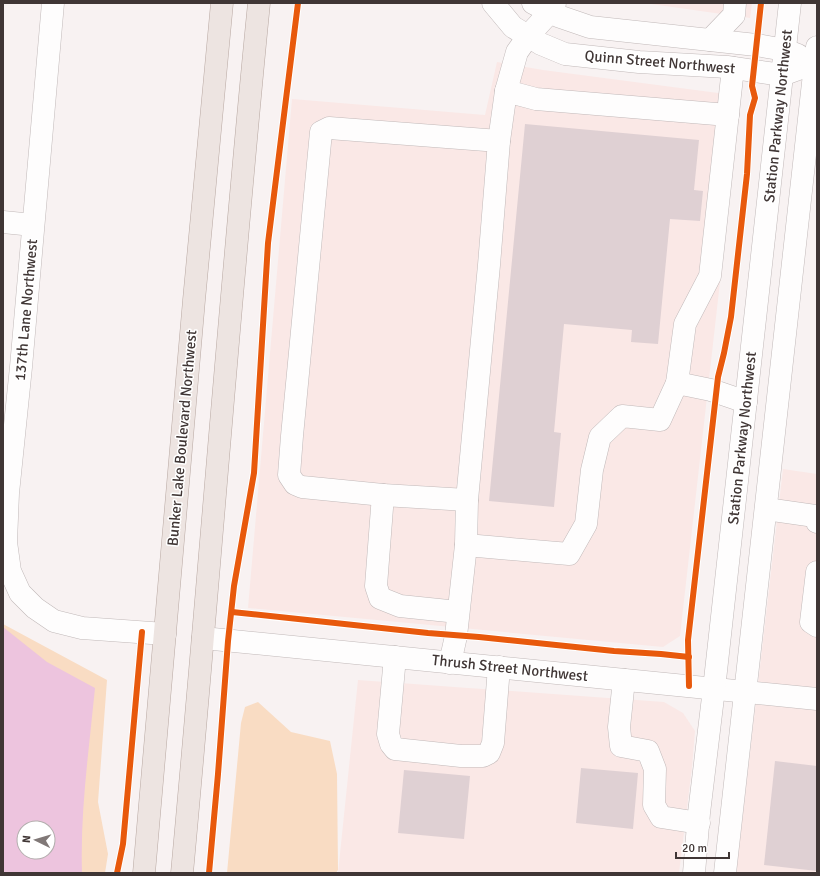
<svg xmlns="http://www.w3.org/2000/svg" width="820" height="876" font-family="Signika,sans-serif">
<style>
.built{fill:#fae8e6}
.green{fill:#f9dcc3;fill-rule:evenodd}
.water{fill:#edc4de;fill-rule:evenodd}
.building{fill:#dfd0d3}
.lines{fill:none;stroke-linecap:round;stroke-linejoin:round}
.minor-casing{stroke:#c1b9b9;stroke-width:23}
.major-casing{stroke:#b8a8a2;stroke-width:23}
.minor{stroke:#fefdfd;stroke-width:22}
.major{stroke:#ede4e1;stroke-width:22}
.cycleway-casing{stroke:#fff;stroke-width:8}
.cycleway{stroke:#e8590c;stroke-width:6}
.labels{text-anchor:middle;stroke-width:3;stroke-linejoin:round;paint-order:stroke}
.street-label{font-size:15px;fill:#403635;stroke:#fff}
</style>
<rect width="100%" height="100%" fill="#f8f2f2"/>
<!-- built -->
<g class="built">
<polygon points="644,3 752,3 750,18"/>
<polygon points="497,62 543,70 741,96 680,636 663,647 248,608 292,99 485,115"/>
<polygon points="783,469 817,474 817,873 736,873"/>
<polygon points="358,680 664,702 683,713 695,731 692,767 679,873 338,873"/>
</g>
<!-- green -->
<g class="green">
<path d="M3,624L107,680L98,802L108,854L105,873H3ZM24,828H48V852H24Z"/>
<polygon points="258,702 291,732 330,741 337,774 338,870 336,873 227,873 241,723 245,707"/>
</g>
<!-- water -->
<path class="water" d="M3,627L47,662L95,688C89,750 80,811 82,873H3L4,739L3,738ZM24,828H48V852H24Z"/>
<!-- building -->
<g class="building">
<polygon points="525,124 699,140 694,190 703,191 700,221 670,219 658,344 631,342 632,330 564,324 554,432 561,433 554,507 489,501"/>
<polygon points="775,761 817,766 817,871 764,865"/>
<polygon points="581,768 638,773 633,829 576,823"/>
<polygon points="404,770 470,776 464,839 398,833"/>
</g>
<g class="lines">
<defs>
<g id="minor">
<polyline points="53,3 21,367 8,493 6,542 10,571 20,593 35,608 54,621 82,628 165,634"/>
<polyline points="493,3 513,27 541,44 565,54 639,62 727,67 782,75 815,63"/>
<polyline points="533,3 558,16 590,27 756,45 785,50 798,55"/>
<polyline points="710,40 734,15 735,3"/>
<polyline points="506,91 536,99 728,115"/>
<polyline points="3,222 33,225"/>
<polyline points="677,383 685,324 710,276 733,68"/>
<polyline points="383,495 467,500"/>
<polyline points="766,509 815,516 817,522"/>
<polyline points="466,545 569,554 586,524 592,470 600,437 622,416 660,420 677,383 711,390 746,402"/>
<polyline points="817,572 811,622 817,626"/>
<polyline points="458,612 400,606 380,598 376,586 383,495 302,487 295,484 289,475 292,436 321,132 329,128 499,141"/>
<polyline points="203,638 817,699"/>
<polyline points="395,657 388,734 391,744 395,749 461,756 483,756 489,753 493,743 499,667"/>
<polyline points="450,663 456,636 466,545 467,500 489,265 499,141 506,91 517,52 529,35 550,12 555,3"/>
<polyline points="624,680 619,727 621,746 648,751 655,769 654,805 661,817 699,823"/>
<polyline points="694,873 699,813 714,689 790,3"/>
<polyline points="725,873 817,47"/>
</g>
<g id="major">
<polyline points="144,873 194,300 222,3"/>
<path d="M182,873C209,583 230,293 259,3"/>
</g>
</defs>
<!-- minor casing -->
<use href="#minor" class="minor-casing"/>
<!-- major casing -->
<use href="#major" class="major-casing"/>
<!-- minor -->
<use href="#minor" class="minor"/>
<!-- major -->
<use href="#major" class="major"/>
<defs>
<g id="cycleway">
<polyline points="232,612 428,633 479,637 614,651 661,654 689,657"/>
<polyline points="689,686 688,640 718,377 724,353 731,317 747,174 750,115 755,98 752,86 761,3"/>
<polyline points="117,873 123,844 142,632"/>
<polyline points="209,873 218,774 228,641 234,586 254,473 268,243 298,3"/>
</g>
</defs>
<!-- cycleway casing -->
<use href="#cycleway" class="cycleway-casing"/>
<!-- cycleway -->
<use href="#cycleway" class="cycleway"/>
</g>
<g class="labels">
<!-- street labels -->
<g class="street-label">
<text transform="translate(660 62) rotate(5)" y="5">Quinn Street Northwest</text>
<text transform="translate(778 116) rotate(-84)" y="5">Station Parkway Northwest</text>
<text transform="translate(26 310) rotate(-85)" y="5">137th Lane Northwest</text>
<text transform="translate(182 438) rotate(-85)" y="5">Bunker Lake Boulevard Northwest</text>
<text transform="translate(742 438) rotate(-84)" y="5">Station Parkway Northwest</text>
<text transform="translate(510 668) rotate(6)" y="5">Thrush Street Northwest</text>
</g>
</g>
<!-- border -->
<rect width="820" height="876" fill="none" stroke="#403635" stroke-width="8"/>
<!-- north arrow -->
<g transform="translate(36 840) rotate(275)"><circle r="19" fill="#ffffff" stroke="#b3afae"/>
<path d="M0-3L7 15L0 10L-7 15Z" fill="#807877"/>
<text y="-6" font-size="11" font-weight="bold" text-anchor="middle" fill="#403635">N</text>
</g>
<!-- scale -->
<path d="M676 852v6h53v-6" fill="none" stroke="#403635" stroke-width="2"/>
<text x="682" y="852" font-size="12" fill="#403635" stroke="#ffffff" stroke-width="3" paint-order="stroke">20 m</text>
</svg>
